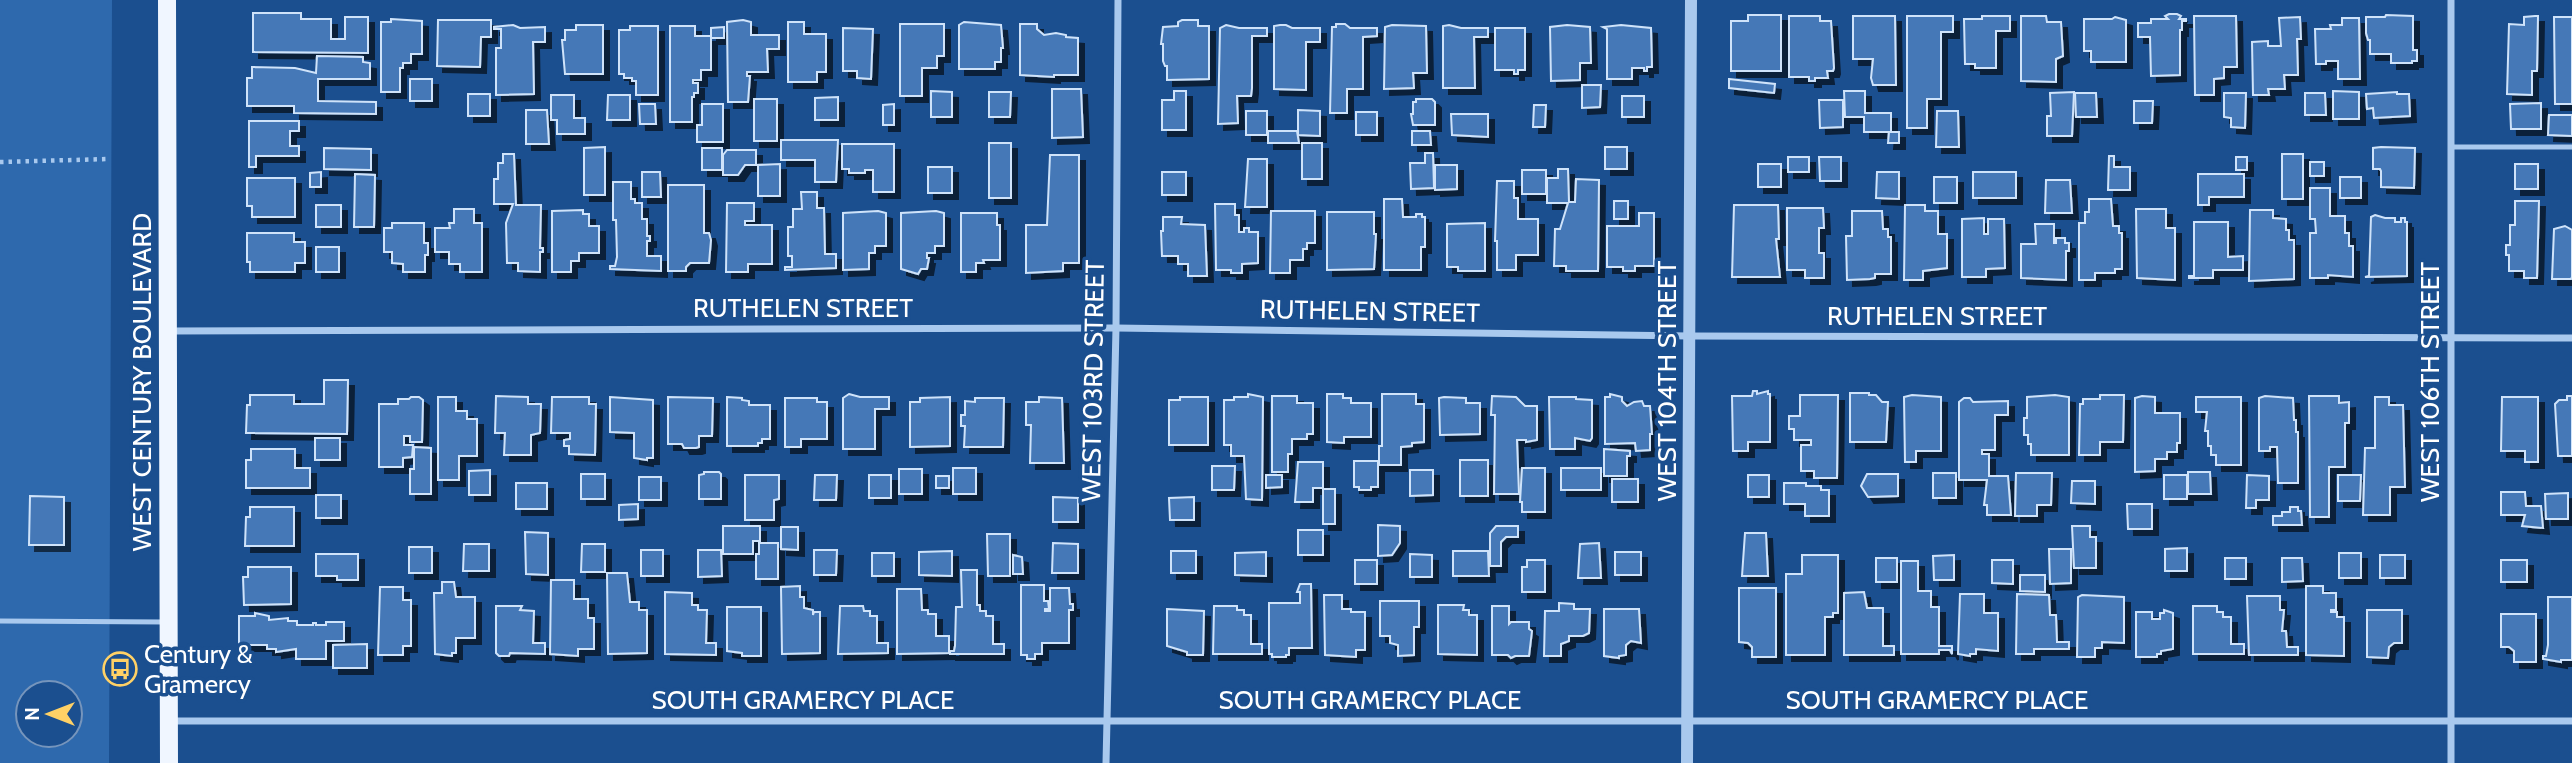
<svg xmlns="http://www.w3.org/2000/svg" width="2572" height="763" font-family="Cabin,sans-serif">
<style>
.green{fill:#2e69ad;fill-rule:evenodd}
.building{fill:#4478b7;stroke:#cfe3fa;stroke-width:2;filter:url(#shadow)}
.lines{fill:none;stroke-linecap:round;stroke-linejoin:round}
.path{stroke:#a9c9ee;stroke-width:4.5;stroke-dasharray:3.5 5;stroke-linecap:butt}
.service{stroke:#a9c9ee;stroke-width:5}
.minor{stroke:#a9c9ee;stroke-width:7}
.tertiary{stroke:#a9c9ee;stroke-width:12}
.primary{stroke:#f0f6ff;stroke-width:18}
.labels{text-anchor:middle;stroke-width:7;stroke-linejoin:round;paint-order:stroke}
.street-label{font-size:26px;fill:#fff;stroke:#1b4f8f}
.poi-label{font-size:26px;fill:#fff;stroke:#1b4f8f;text-anchor:start}
</style>
<defs>
<filter id="shadow"><feDropShadow dx="6" dy="6" stdDeviation="0" flood-color="#0009"/></filter>
</defs>
<rect width="100%" height="100%" fill="#1b4f8f"/>
<!-- green -->
<path class="green" d="M0,0H112L109,763H0ZM28,693H70V735H28Z"/>
<!-- building -->
<g class="building">
<polygon points="253,13 301,13 301,19 331,19 331,39 345,39 345,17 368,17 368,53 253,52"/>
<polygon points="2169,14 2177,14 2181,16 2179,19 2186,19 2186,21 2182,21 2182,30 2180,30 2180,75 2151,76 2150,37 2138,37 2138,23 2151,23 2151,19 2168,19 2165,16"/>
<polygon points="1748,15 1781,15 1781,71 1731,71 1731,21 1748,21"/>
<polygon points="2386,15 2413,16 2413,50 2417,50 2417,61 2412,61 2412,63 2391,63 2391,54 2370,54 2370,40 2368,40 2366,33 2366,17 2385,17"/>
<polygon points="1789,16 1820,16 1820,21 1831,21 1834,68 1833,71 1827,71 1828,78 1815,78 1815,81 1809,81 1809,77 1789,77"/>
<polygon points="1853,16 1895,16 1896,85 1873,85 1871,78 1873,59 1853,59"/>
<polygon points="1907,16 1953,16 1953,32 1941,32 1941,99 1927,99 1927,128 1907,128"/>
<polygon points="1982,16 2010,16 2010,31 1996,31 1996,68 1975,68 1975,64 1965,64 1964,19 1982,19"/>
<polygon points="2021,16 2046,16 2047,22 2061,22 2063,56 2056,59 2056,82 2021,81"/>
<polygon points="2194,16 2236,16 2237,67 2224,67 2224,78 2214,79 2214,95 2195,95"/>
<polygon points="2535,16 2538,16 2537,71 2532,71 2532,95 2507,94 2509,24 2524,25 2524,17"/>
<polygon points="2115,17 2126,20 2126,62 2091,62 2091,51 2084,51 2084,19 2112,19"/>
<polygon points="2300,17 2301,39 2297,39 2298,75 2284,75 2285,89 2268,89 2269,95 2253,95 2252,42 2268,41 2268,46 2281,46 2279,18"/>
<polygon points="2554,17 2572,17 2572,104 2555,104"/>
<polygon points="2342,18 2359,18 2360,79 2338,79 2338,61 2326,61 2326,64 2316,64 2315,29 2331,29 2330,25 2342,25"/>
<polygon points="391,19 422,21 422,54 411,54 411,63 403,63 403,68 400,68 400,92 381,92 381,22 391,22"/>
<polygon points="438,20 491,20 491,37 481,37 480,67 437,66"/>
<polygon points="743,20 751,22 751,35 779,35 779,49 767,49 768,72 747,72 747,76 750,76 748,102 728,102 727,22"/>
<polygon points="1182,20 1198,20 1198,26 1209,26 1209,79 1167,80 1167,66 1165,66 1163,61 1163,44 1161,44 1163,27 1178,26 1178,22"/>
<polygon points="788,22 804,22 804,34 826,34 826,72 817,72 817,82 788,82"/>
<polygon points="964,22 1001,25 1003,48 1001,48 1001,62 995,62 995,69 959,69 959,25"/>
<polygon points="900,24 944,24 944,56 937,56 937,68 922,68 922,96 900,96"/>
<polygon points="1020,24 1037,24 1037,29 1044,35 1056,33 1066,35 1066,37 1078,38 1078,75 1054,75 1054,77 1020,75"/>
<polygon points="1336,24 1345,24 1350,28 1377,28 1377,36 1363,37 1363,89 1347,89 1347,113 1330,113 1332,27 1336,27"/>
<polygon points="513,25 520,28 545,27 545,42 533,42 534,94 496,95 496,48 501,48 501,29 494,29 494,27"/>
<polygon points="576,25 603,25 603,74 565,74 562,40 565,40 565,30 576,30"/>
<polygon points="1226,25 1239,28 1267,28 1267,36 1252,36 1252,88 1251,96 1237,96 1238,123 1218,124 1220,28"/>
<polygon points="1280,25 1286,25 1292,28 1320,28 1320,42 1306,42 1306,90 1274,89 1274,26"/>
<polygon points="1392,25 1426,26 1427,73 1413,73 1414,88 1384,89 1385,27"/>
<polygon points="1449,25 1461,28 1488,28 1488,37 1474,37 1475,88 1443,88 1443,26"/>
<polygon points="1567,25 1590,27 1591,63 1580,63 1580,80 1551,81 1550,27"/>
<polygon points="1621,25 1651,28 1652,67 1647,67 1647,71 1644,71 1644,68 1632,68 1632,79 1607,79 1607,29 1603,27"/>
<polygon points="630,26 658,26 658,95 636,95 636,81 632,81 632,78 624,78 624,74 619,74 619,30 630,30"/>
<polygon points="670,26 695,26 695,36 711,36 711,28 724,27 724,38 711,38 711,70 701,70 701,80 693,80 693,83 698,83 698,93 694,93 694,97 692,97 692,122 670,122"/>
<polygon points="843,28 873,29 871,79 857,78 857,71 843,71"/>
<polygon points="1495,28 1525,28 1525,70 1518,70 1518,74 1514,74 1514,70 1495,70"/>
<polygon points="317,56 363,57 363,62 370,63 370,79 318,79 318,101 376,102 376,114 294,113 294,106 247,106 247,78 252,78 252,67 295,68 316,73"/>
<rect x="410" y="79" width="22" height="22"/>
<polygon points="1729,79 1775,84 1774,93 1729,88"/>
<polygon points="1582,85 1601,85 1600,107 1582,108"/>
<polygon points="1052,89 1081,89 1083,137 1052,138"/>
<polygon points="931,91 952,92 952,117 931,117"/>
<polygon points="1174,91 1186,91 1186,130 1162,130 1162,100 1174,100"/>
<polygon points="1844,91 1865,91 1865,113 1891,113 1891,132 1899,132 1899,143 1888,143 1889,132 1864,132 1864,117 1845,117"/>
<polygon points="2333,91 2359,92 2359,119 2333,119"/>
<polygon points="989,92 1011,92 1010,117 989,117"/>
<polygon points="2074,92 2072,136 2047,136 2047,116 2051,116 2050,93"/>
<polygon points="2397,92 2397,94 2409,94 2410,116 2374,118 2373,108 2367,109 2366,94"/>
<polygon points="2075,93 2096,93 2097,117 2076,117"/>
<polygon points="2224,93 2246,93 2245,128 2231,127 2231,118 2224,117"/>
<polygon points="2305,93 2325,93 2326,115 2305,115"/>
<rect x="468" y="94" width="22" height="22"/>
<polygon points="551,95 574,95 574,118 585,118 585,134 557,134 557,120 551,120"/>
<polygon points="608,95 630,95 630,120 607,120"/>
<rect x="1622" y="96" width="22" height="21"/>
<polygon points="838,97 838,120 815,120 815,98"/>
<rect x="754" y="99" width="23" height="42"/>
<polygon points="1416,99 1432,99 1435,102 1435,125 1413,125 1411,114 1413,114 1413,102 1416,102"/>
<polygon points="1819,100 1843,100 1843,127 1820,128"/>
<polygon points="2134,101 2153,101 2152,123 2134,123"/>
<polygon points="2541,103 2541,129 2511,129 2510,104"/>
<polygon points="639,104 655,104 656,124 640,124"/>
<polygon points="702,104 723,104 723,142 697,142 697,125 702,125"/>
<polygon points="894,104 894,125 883,125 883,105"/>
<polygon points="1534,105 1546,105 1545,127 1533,127"/>
<polygon points="526,110 547,110 549,144 526,144"/>
<polygon points="1298,110 1320,111 1320,136 1298,135"/>
<rect x="1246" y="111" width="21" height="24"/>
<polygon points="1937,111 1958,111 1959,147 1936,147"/>
<rect x="1356" y="112" width="21" height="23"/>
<polygon points="1451,114 1488,114 1488,137 1452,135"/>
<polygon points="2549,115 2572,115 2572,136 2548,135"/>
<polygon points="249,121 299,121 299,131 290,131 290,146 299,146 299,156 256,156 256,167 249,167"/>
<polygon points="1268,131 1297,131 1299,143 1268,143"/>
<polygon points="1412,131 1430,131 1431,145 1412,145"/>
<polygon points="781,140 838,140 836,182 815,182 815,160 781,160"/>
<rect x="989" y="143" width="22" height="55"/>
<rect x="1302" y="143" width="20" height="36"/>
<polygon points="842,144 894,144 894,192 873,192 873,170 865,170 865,173 849,173 849,169 842,169"/>
<polygon points="605,147 605,195 584,195 584,148"/>
<rect x="1605" y="147" width="22" height="22"/>
<polygon points="2381,147 2415,148 2414,188 2381,187 2381,171 2380,169 2373,169 2373,148"/>
<polygon points="324,148 371,149 371,170 324,169"/>
<rect x="702" y="148" width="20" height="22"/>
<polygon points="727,150 756,150 756,165 745,165 738,175 723,175 723,155"/>
<polygon points="1425,153 1433,153 1434,188 1411,189 1410,163 1425,163"/>
<polygon points="503,154 514,154 516,205 541,205 540,248 543,248 543,252 540,252 540,272 518,271 518,263 507,263 506,223 513,204 494,204 494,179 498,179 498,163 503,163"/>
<rect x="2282" y="154" width="21" height="45"/>
<polygon points="1050,155 1079,155 1079,263 1063,263 1063,271 1026,273 1026,225 1047,225"/>
<polygon points="2109,156 2114,156 2114,167 2130,167 2130,190 2108,190"/>
<rect x="1788" y="157" width="21" height="15"/>
<polygon points="1819,157 1841,157 1841,181 1820,181"/>
<rect x="2236" y="157" width="11" height="13"/>
<polygon points="1248,159 1267,159 1267,207 1245,207"/>
<rect x="2310" y="162" width="14" height="14"/>
<polygon points="780,164 780,196 758,196 758,165"/>
<rect x="1758" y="164" width="23" height="23"/>
<rect x="2515" y="164" width="23" height="25"/>
<polygon points="1435,165 1457,165 1457,189 1435,190"/>
<rect x="928" y="167" width="24" height="26"/>
<polygon points="1558,169 1568,169 1569,202 1575,202 1576,179 1599,180 1598,271 1566,271 1566,266 1554,266 1555,229 1560,229 1568,203 1547,203 1547,178 1558,178"/>
<rect x="1522" y="170" width="24" height="24"/>
<polygon points="321,172 321,187 310,187 310,173"/>
<polygon points="642,172 660,172 661,197 642,197"/>
<rect x="1162" y="172" width="24" height="23"/>
<polygon points="1877,172 1899,172 1899,199 1876,198"/>
<rect x="1973" y="172" width="43" height="26"/>
<polygon points="355,174 375,175 374,227 354,227"/>
<polygon points="2198,174 2244,174 2244,197 2209,197 2209,205 2198,205"/>
<rect x="1934" y="177" width="23" height="26"/>
<rect x="2340" y="177" width="21" height="21"/>
<polygon points="247,178 295,178 295,217 252,217 252,206 247,206"/>
<polygon points="2046,180 2070,180 2072,213 2045,213"/>
<polygon points="1497,181 1514,181 1514,198 1518,198 1518,219 1538,219 1538,255 1516,255 1516,270 1497,270 1497,241 1495,241"/>
<polygon points="613,182 631,182 631,199 635,199 635,203 642,203 642,219 647,219 647,236 650,236 650,241 647,241 647,256 661,256 661,271 610,269 610,266 615,266 617,257 616,220 613,220"/>
<polygon points="668,185 704,185 704,233 709,233 711,240 709,263 690,263 686,267 686,271 668,271"/>
<polygon points="2310,188 2330,188 2330,216 2345,216 2345,233 2349,233 2349,246 2353,246 2353,277 2328,275 2328,278 2310,278 2310,233 2316,233 2315,219 2310,219"/>
<polygon points="801,192 817,192 817,208 824,208 825,254 836,254 836,268 785,270 785,267 792,267 792,256 788,256 788,227 793,227 793,209 802,209"/>
<polygon points="1384,199 1402,199 1403,217 1416,217 1416,214 1422,214 1422,217 1425,217 1425,247 1421,247 1421,270 1384,270"/>
<polygon points="2089,199 2111,199 2113,226 2119,226 2119,233 2122,233 2122,269 2115,269 2115,273 2095,273 2095,280 2079,280 2079,223 2085,223 2085,212 2089,212"/>
<rect x="1614" y="201" width="14" height="18"/>
<polygon points="2515,201 2539,201 2537,278 2524,278 2524,271 2509,271 2509,255 2506,255 2506,245 2510,245 2510,225 2515,225"/>
<polygon points="727,203 754,203 754,221 745,221 745,225 772,225 772,264 748,264 748,272 726,272"/>
<polygon points="1215,204 1235,204 1235,215 1239,215 1239,232 1244,232 1244,228 1249,228 1249,232 1258,232 1258,263 1242,264 1242,273 1231,273 1231,270 1216,270"/>
<rect x="316" y="205" width="25" height="22"/>
<polygon points="1734,205 1778,205 1779,239 1776,239 1780,277 1732,277"/>
<polygon points="1905,205 1925,205 1925,211 1938,211 1938,234 1947,234 1947,268 1923,271 1923,280 1904,280"/>
<polygon points="1787,208 1823,208 1824,228 1819,228 1819,253 1824,253 1824,278 1805,278 1805,270 1787,270"/>
<polygon points="454,209 474,209 474,223 482,223 482,272 460,272 460,264 449,264 449,252 435,252 435,228 450,228 449,223 454,223"/>
<polygon points="2136,209 2166,209 2166,228 2175,228 2175,280 2137,278"/>
<polygon points="583,210 583,214 589,214 589,226 599,226 599,253 579,253 579,261 571,261 571,272 552,272 552,211"/>
<polygon points="2250,210 2273,210 2273,218 2286,219 2286,230 2289,230 2289,240 2294,240 2294,279 2249,281"/>
<polygon points="878,211 886,213 886,246 875,246 875,253 869,253 869,269 843,270 843,213"/>
<polygon points="936,211 944,213 944,246 935,246 935,253 927,253 927,258 929,258 927,269 921,269 918,274 901,269 901,213"/>
<polygon points="1271,211 1315,211 1315,243 1307,243 1307,249 1303,249 1303,260 1290,260 1290,273 1270,273"/>
<polygon points="1852,211 1882,211 1883,229 1888,229 1888,237 1891,237 1891,274 1875,274 1875,278 1870,279 1847,280 1846,236 1852,236"/>
<polygon points="1327,212 1374,212 1374,234 1376,234 1374,269 1327,270"/>
<polygon points="961,213 997,213 997,225 1000,225 1000,260 983,260 984,263 976,263 976,272 961,272"/>
<polygon points="1639,213 1654,213 1654,266 1635,266 1635,271 1623,271 1623,267 1607,267 1607,226 1639,226"/>
<polygon points="2375,215 2385,218 2395,218 2395,222 2401,222 2401,218 2405,218 2405,222 2407,222 2407,276 2365,277 2369,276 2371,217"/>
<polygon points="1163,217 1182,217 1181,224 1205,225 1207,276 1188,276 1188,264 1178,264 1178,256 1162,256 1161,231 1163,231"/>
<polygon points="1984,218 1984,234 1988,234 1988,219 2004,219 2005,268 1986,269 1986,277 1962,277 1962,219"/>
<polygon points="2194,222 2228,222 2228,257 2243,256 2243,270 2213,270 2213,278 2189,278 2189,276 2194,276"/>
<polygon points="392,223 424,223 424,243 428,243 428,255 425,255 425,272 403,272 403,264 392,263 392,252 384,252 384,228 392,228"/>
<polygon points="1485,223 1485,271 1458,271 1458,267 1447,267 1447,224"/>
<polygon points="2035,224 2054,224 2054,243 2056,243 2056,238 2065,238 2065,243 2069,243 2069,251 2066,251 2066,280 2021,278 2021,244 2036,244"/>
<polygon points="2565,226 2572,230 2572,277 2571,279 2552,279 2554,229"/>
<polygon points="247,233 294,233 294,242 305,242 305,263 295,263 295,272 250,272 250,262 247,262"/>
<rect x="316" y="247" width="23" height="25"/>
<polygon points="324,380 348,380 347,434 246,433 247,405 250,405 250,395 294,395 294,404 324,404"/>
<polygon points="1753,391 1757,391 1757,394 1768,391 1768,394 1770,394 1770,442 1748,442 1748,451 1733,451 1732,396 1752,396"/>
<polygon points="1850,393 1869,393 1869,395 1876,395 1882,402 1888,402 1886,442 1850,442"/>
<polygon points="849,394 860,397 889,397 889,409 875,409 875,449 843,449 843,398"/>
<polygon points="1248,394 1263,397 1262,500 1246,499 1244,456 1231,456 1231,445 1224,445 1224,400 1234,400 1234,397 1248,397"/>
<polygon points="1327,394 1343,394 1343,398 1351,398 1351,403 1371,403 1371,437 1344,437 1344,443 1327,442"/>
<polygon points="1382,394 1416,394 1416,404 1424,404 1424,442 1412,443 1412,446 1401,447 1401,465 1379,465 1379,446 1382,446"/>
<polygon points="1610,394 1622,397 1622,401 1627,406 1634,402 1642,401 1644,406 1650,406 1652,434 1650,434 1650,450 1636,451 1635,443 1605,444 1605,397 1610,397"/>
<polygon points="1800,395 1838,395 1837,478 1814,478 1814,471 1801,471 1801,445 1811,445 1811,440 1794,440 1794,429 1789,429 1789,416 1800,416"/>
<polygon points="1912,395 1941,397 1941,451 1916,451 1916,462 1905,462 1904,397"/>
<polygon points="2055,395 2069,397 2069,455 2031,455 2031,444 2028,444 2028,435 2024,435 2024,418 2027,418 2027,397"/>
<polygon points="2100,395 2124,395 2123,442 2100,442 2100,455 2079,455 2080,404 2083,404 2083,399 2100,399"/>
<polygon points="496,396 528,397 528,404 541,404 540,433 531,435 531,455 504,455 505,433 495,433"/>
<polygon points="1272,396 1297,396 1297,403 1313,403 1313,434 1307,434 1307,439 1292,439 1292,454 1288,454 1288,472 1272,472"/>
<polygon points="1492,396 1516,397 1525,406 1537,406 1537,440 1526,442 1526,440 1517,440 1519,494 1494,494 1495,415 1491,415"/>
<polygon points="2142,396 2155,397 2155,413 2180,413 2180,443 2177,443 2177,452 2167,452 2167,459 2155,459 2155,471 2135,472 2135,398"/>
<polygon points="2265,396 2293,398 2294,420 2296,420 2296,432 2298,432 2298,483 2278,483 2277,447 2270,447 2270,451 2259,451 2259,398"/>
<polygon points="2309,396 2339,396 2339,403 2349,402 2349,423 2345,423 2345,467 2329,467 2329,517 2310,517"/>
<polygon points="2567,396 2572,396 2572,456 2558,456 2555,404 2559,400 2567,400"/>
<polygon points="411,397 419,397 423,400 422,442 410,442 410,436 404,436 404,445 413,445 412,457 403,458 403,467 379,467 379,404 398,404 398,399 409,399"/>
<polygon points="438,397 456,397 456,411 467,411 467,419 477,419 477,456 459,456 459,480 438,480"/>
<polygon points="552,397 589,397 589,404 596,404 595,455 569,454 569,446 564,446 564,440 570,439 570,433 551,433"/>
<polygon points="610,397 653,400 653,458 647,458 647,460 634,458 634,433 610,432"/>
<polygon points="668,397 713,398 712,436 699,436 699,447 696,448 684,448 682,444 668,444"/>
<polygon points="727,397 742,398 742,400 749,401 749,405 770,405 770,439 762,439 762,443 758,443 758,446 727,446"/>
<polygon points="950,397 950,446 910,447 910,402 920,402 920,398"/>
<polygon points="1039,397 1062,398 1064,463 1030,463 1031,425 1026,425 1026,402 1039,402"/>
<polygon points="1180,397 1208,397 1208,445 1169,445 1169,400 1180,400"/>
<polygon points="1444,397 1466,398 1466,403 1480,403 1480,434 1440,435 1439,398"/>
<polygon points="1549,397 1576,397 1576,399 1592,400 1592,438 1590,441 1575,438 1575,449 1550,449"/>
<polygon points="2196,397 2241,397 2241,465 2216,465 2216,455 2211,455 2211,446 2208,446 2208,431 2205,431 2207,412 2196,412"/>
<polygon points="2375,397 2389,397 2389,405 2403,405 2405,487 2390,487 2390,515 2363,515 2365,448 2375,448"/>
<polygon points="2502,397 2538,397 2538,462 2525,462 2525,451 2501,451"/>
<polygon points="785,398 817,398 817,402 827,402 827,439 801,439 801,447 785,447"/>
<polygon points="975,398 1004,398 1003,447 964,447 965,426 961,426 961,415 965,415 965,401 975,402"/>
<polygon points="1964,398 1970,398 1973,402 2008,401 2008,415 1995,415 1995,450 1982,450 1982,454 1989,454 1989,476 2008,476 2011,515 1987,515 1987,505 1984,505 1987,480 1959,480 1959,402"/>
<rect x="315" y="438" width="25" height="22"/>
<polygon points="414,447 431,448 431,494 410,494 410,469 414,469"/>
<polygon points="251,449 295,449 295,468 310,468 310,488 246,488 246,460 251,460"/>
<polygon points="1604,449 1630,451 1630,456 1627,456 1627,476 1604,476"/>
<rect x="1460" y="460" width="28" height="36"/>
<polygon points="1354,461 1378,461 1378,487 1371,487 1371,490 1359,490 1359,487 1354,487"/>
<polygon points="1298,462 1323,462 1323,488 1313,488 1313,502 1295,502"/>
<polygon points="1212,466 1235,466 1234,490 1212,490"/>
<rect x="953" y="468" width="23" height="26"/>
<polygon points="1522,468 1545,468 1545,512 1522,512 1522,502 1520,502"/>
<rect x="1561" y="468" width="40" height="22"/>
<rect x="899" y="469" width="23" height="25"/>
<polygon points="490,470 490,495 469,495 469,471"/>
<polygon points="1410,470 1433,470 1433,495 1410,496"/>
<polygon points="704,472 719,472 721,474 721,499 699,499 699,475 704,474"/>
<polygon points="2188,472 2210,472 2211,494 2188,494"/>
<rect x="1933" y="473" width="23" height="25"/>
<polygon points="2016,473 2052,473 2051,505 2037,505 2037,516 2015,516"/>
<rect x="581" y="474" width="24" height="25"/>
<polygon points="1867,474 1898,474 1898,496 1868,497 1861,486"/>
<polygon points="745,475 779,475 779,499 774,500 774,520 745,520"/>
<polygon points="815,475 837,475 836,500 814,500"/>
<rect x="869" y="475" width="22" height="23"/>
<polygon points="1266,475 1282,475 1282,487 1266,488"/>
<rect x="1748" y="475" width="21" height="22"/>
<rect x="2164" y="475" width="23" height="24"/>
<polygon points="2247,475 2269,476 2269,500 2256,500 2256,508 2246,508"/>
<polygon points="2338,475 2361,475 2360,501 2338,501"/>
<rect x="936" y="476" width="13" height="12"/>
<rect x="639" y="477" width="22" height="23"/>
<rect x="1612" y="479" width="26" height="23"/>
<polygon points="2072,481 2095,481 2095,504 2071,503"/>
<rect x="516" y="483" width="31" height="26"/>
<polygon points="1784,483 1806,483 1806,486 1821,486 1821,490 1829,490 1829,516 1805,516 1805,504 1784,504"/>
<rect x="1323" y="489" width="12" height="35"/>
<polygon points="2501,492 2525,492 2526,506 2541,506 2543,528 2522,526 2525,515 2501,515"/>
<polygon points="2568,493 2568,519 2546,519 2545,494"/>
<rect x="316" y="495" width="25" height="23"/>
<polygon points="30,496 64,497 64,545 29,545"/>
<polygon points="1053,497 1078,498 1078,522 1053,522"/>
<polygon points="1194,497 1194,520 1170,520 1169,498"/>
<polygon points="638,504 638,519 619,520 619,505"/>
<polygon points="2127,504 2152,504 2152,529 2128,529"/>
<polygon points="250,507 294,507 294,546 245,546 246,517 250,517"/>
<polygon points="2290,507 2298,507 2298,511 2301,511 2302,525 2273,525 2273,516 2282,516 2282,512 2290,512"/>
<polygon points="1378,525 1400,526 1400,543 1392,555 1378,556"/>
<polygon points="723,526 760,526 760,541 753,541 753,554 723,554"/>
<polygon points="1496,526 1518,526 1518,537 1506,537 1501,542 1501,566 1490,566 1490,533"/>
<polygon points="2072,526 2090,526 2090,537 2096,537 2096,568 2074,568"/>
<polygon points="781,527 798,527 798,550 781,549"/>
<rect x="1298" y="530" width="25" height="25"/>
<polygon points="525,532 548,533 548,575 526,574"/>
<polygon points="1745,533 1766,533 1768,576 1742,576"/>
<polygon points="987,534 1010,534 1010,576 988,576"/>
<polygon points="759,543 778,543 778,579 756,579 756,554 759,554"/>
<polygon points="1053,543 1078,544 1078,573 1052,573"/>
<polygon points="1599,543 1601,578 1578,578 1580,544"/>
<polygon points="464,544 489,544 489,571 463,571"/>
<polygon points="582,544 605,544 605,572 581,572"/>
<rect x="409" y="547" width="23" height="26"/>
<polygon points="2187,548 2187,571 2165,571 2165,549"/>
<polygon points="2049,549 2071,549 2071,583 2050,584"/>
<rect x="641" y="550" width="22" height="26"/>
<polygon points="698,550 721,550 722,576 698,577"/>
<polygon points="814,550 837,550 836,575 814,575"/>
<polygon points="952,551 952,576 919,575 919,552"/>
<rect x="1171" y="551" width="25" height="22"/>
<polygon points="1453,551 1488,551 1489,576 1453,576"/>
<polygon points="1266,552 1266,576 1235,575 1235,553"/>
<rect x="1615" y="552" width="26" height="23"/>
<rect x="872" y="553" width="22" height="23"/>
<rect x="2339" y="553" width="22" height="25"/>
<polygon points="316,554 358,554 358,580 337,580 337,576 316,576"/>
<polygon points="1410,554 1432,555 1432,577 1410,577"/>
<polygon points="1013,555 1022,557 1023,574 1013,574"/>
<polygon points="1802,555 1838,555 1838,613 1833,613 1833,617 1825,617 1825,655 1786,655 1786,574 1802,574"/>
<polygon points="1954,555 1954,580 1934,580 1933,556"/>
<rect x="2380" y="555" width="25" height="23"/>
<rect x="1876" y="558" width="21" height="24"/>
<rect x="2225" y="558" width="21" height="21"/>
<polygon points="2282,558 2302,558 2303,581 2282,582"/>
<rect x="1355" y="560" width="22" height="24"/>
<polygon points="1527,560 1545,560 1545,592 1522,592 1522,567 1527,567"/>
<polygon points="1992,560 2013,560 2013,584 1992,583"/>
<rect x="2501" y="560" width="26" height="22"/>
<polygon points="1901,561 1918,561 1918,591 1931,591 1931,607 1939,607 1939,646 1952,646 1952,654 1950,650 1939,650 1939,654 1901,654"/>
<polygon points="248,567 291,567 291,604 244,605 243,577 248,577"/>
<polygon points="961,570 977,570 977,605 980,605 980,611 986,611 986,616 993,616 993,644 1004,644 1004,654 950,654 950,651 954,651 955,646 956,607 962,607"/>
<polygon points="607,573 627,573 630,602 639,602 639,610 647,610 647,653 608,654"/>
<polygon points="2020,575 2045,575 2045,592 2020,591"/>
<polygon points="551,580 574,580 574,599 588,599 588,618 594,618 594,649 578,649 578,656 550,654"/>
<polygon points="442,582 454,582 456,597 475,597 475,638 456,638 456,653 452,653 452,656 435,654 434,593 442,593"/>
<polygon points="1300,584 1311,584 1312,648 1289,648 1289,655 1286,655 1286,657 1272,657 1272,654 1269,654 1269,603 1300,603 1300,592 1297,592"/>
<polygon points="1021,585 1044,585 1044,601 1048,601 1049,609 1045,609 1045,611 1050,611 1050,588 1069,588 1070,604 1073,604 1073,610 1069,610 1069,643 1042,643 1042,654 1035,654 1035,659 1027,659 1027,655 1021,655"/>
<polygon points="800,586 800,597 804,597 804,608 813,610 813,615 814,612 820,612 820,653 782,654 781,587"/>
<polygon points="2306,586 2323,586 2323,593 2336,593 2336,610 2331,610 2331,612 2337,612 2337,617 2344,617 2344,656 2306,655"/>
<polygon points="380,587 403,587 403,600 411,600 411,646 403,646 403,655 378,655"/>
<polygon points="1739,588 1776,588 1776,657 1752,657 1752,647 1748,643 1739,642"/>
<polygon points="897,589 921,589 922,610 928,610 928,614 936,614 936,636 949,636 949,653 897,654"/>
<polygon points="665,592 692,593 692,605 698,605 698,610 707,610 706,643 716,643 716,655 665,654"/>
<polygon points="1864,592 1867,608 1883,608 1883,646 1894,646 1894,655 1844,655 1844,593"/>
<polygon points="1960,594 1984,594 1984,613 1998,613 1998,651 1976,649 1976,654 1970,654 1970,656 1958,654"/>
<polygon points="2017,594 2049,595 2050,615 2056,615 2057,642 2069,642 2069,649 2034,649 2034,654 2016,654"/>
<polygon points="1324,595 1342,595 1342,609 1351,609 1351,612 1365,612 1365,650 1356,650 1356,657 1325,655"/>
<polygon points="2082,595 2124,597 2124,643 2102,642 2102,648 2095,648 2095,657 2077,657 2078,597"/>
<polygon points="2247,596 2280,596 2280,610 2284,610 2282,631 2286,631 2287,647 2298,647 2298,655 2249,655"/>
<polygon points="2548,597 2572,597 2572,660 2561,660 2561,662 2543,659 2543,656 2546,656 2548,645"/>
<polygon points="1380,601 1419,601 1419,627 1414,627 1414,655 1398,656 1398,645 1390,643 1390,636 1380,636"/>
<polygon points="1559,603 1574,604 1574,609 1590,609 1589,633 1583,636 1569,636 1569,641 1561,644 1561,656 1544,656 1545,611 1559,611"/>
<polygon points="1438,605 1464,605 1463,610 1469,610 1469,615 1477,615 1477,655 1438,654"/>
<polygon points="496,606 522,606 520,610 534,611 533,643 545,643 545,654 510,653 509,656 499,656 496,653"/>
<polygon points="840,606 863,606 864,611 870,611 870,616 877,616 877,643 888,643 888,653 838,654"/>
<polygon points="1214,606 1237,606 1237,610 1244,610 1244,615 1251,615 1251,644 1262,644 1262,654 1213,654"/>
<polygon points="1492,606 1509,606 1509,624 1511,622 1529,622 1529,629 1532,631 1529,656 1515,656 1511,658 1508,655 1492,655"/>
<polygon points="2193,606 2217,606 2217,612 2223,612 2223,617 2231,617 2231,644 2244,644 2244,654 2193,654"/>
<polygon points="727,607 761,607 761,656 742,656 742,653 727,651"/>
<polygon points="1167,609 1204,611 1203,655 1187,655 1187,652 1167,646"/>
<polygon points="1604,609 1639,609 1641,643 1631,641 1626,645 1626,655 1619,656 1619,658 1604,656"/>
<polygon points="2164,610 2173,613 2173,649 2161,651 2161,654 2157,654 2157,657 2136,657 2136,612 2152,612 2152,619 2160,619 2160,613 2164,613"/>
<polygon points="2367,610 2402,610 2402,643 2394,643 2389,647 2388,658 2367,657"/>
<polygon points="255,613 269,616 269,620 288,618 288,621 297,621 297,625 313,625 313,623 316,623 316,625 326,625 326,622 344,622 344,641 326,641 326,659 296,659 296,649 276,652 276,649 267,649 267,645 239,645 239,616 255,616"/>
<polygon points="2501,614 2536,614 2536,662 2514,662 2514,651 2509,647 2501,647"/>
<polygon points="367,644 367,668 333,668 333,645"/>
</g>
<g class="lines">
<!-- path -->
<polyline class="path" points="0,162 109,159"/>
<!-- service -->
<g class="service">
<polyline points="2451,147 2572,147"/>
<polyline points="0,621 165,622"/>
</g>
<!-- minor -->
<g class="minor">
<polyline points="169,331 1116,328 1690,336 2572,338"/>
<polyline points="169,721 2572,721"/>
<polyline points="1106,763 1116,328 1118,0"/>
<polyline points="2451,763 2451,0"/>
</g>
<!-- tertiary -->
<polyline class="tertiary" points="1687,763 1691,0"/>
<!-- primary -->
<polyline class="primary" points="167,0 169,763"/>
</g>
<!-- icons -->
<defs>
<symbol id="bus-ring" viewBox="-11 -11 22 22"><circle r="9.5" fill="#1b4f8f" stroke="#ffd166" stroke-width="1.5"/><path d="M-5-6H5V4H4V6H2V4H-2V6H-4V4H-5ZM-3.5-4V0h7V-4ZM-3.5 1.2v1.5H-2V1.2ZM2 1.2v1.5H3.5V1.2Z" fill="#ffd166"/></symbol>
</defs>
<g fill-rule="evenodd">
<use href="#bus-ring" x="101" y="650" width="38" height="38"/>
</g>
<g class="labels">
<!-- street labels -->
<g class="street-label">
<text x="803" y="317">RUTHELEN STREET</text>
<text transform="translate(1370 311) rotate(1)" y="9">RUTHELEN STREET</text>
<text x="1937" y="325">RUTHELEN STREET</text>
<text transform="translate(1093 381) rotate(-89)" y="9">WEST 103RD STREET</text>
<text transform="translate(1667 381) rotate(-90)" y="9">WEST 104TH STREET</text>
<text transform="translate(142 382) rotate(-90)" y="9">WEST CENTURY BOULEVARD</text>
<text transform="translate(2430 382) rotate(-90)" y="9">WEST 106TH STREET</text>
<text x="803" y="709">SOUTH GRAMERCY PLACE</text>
<text x="1370" y="709">SOUTH GRAMERCY PLACE</text>
<text x="1937" y="709">SOUTH GRAMERCY PLACE</text>
</g>
<!-- poi labels -->
<g class="poi-label">
<text x="144" y="663">Century &amp;<tspan x="144" dy="30">Gramercy</tspan></text>
</g>
</g>
<!-- north arrow -->
<g transform="translate(49 714) rotate(270)"><circle r="33" fill="#1b4f8f" stroke="#7695bc" stroke-width="2"/>
<path d="M0-5L12 26L0 18L-12 26Z" fill="#ffd166"/>
<text y="-10" font-size="19" font-weight="bold" text-anchor="middle" fill="#ffffff">N</text>
</g>
</svg>
